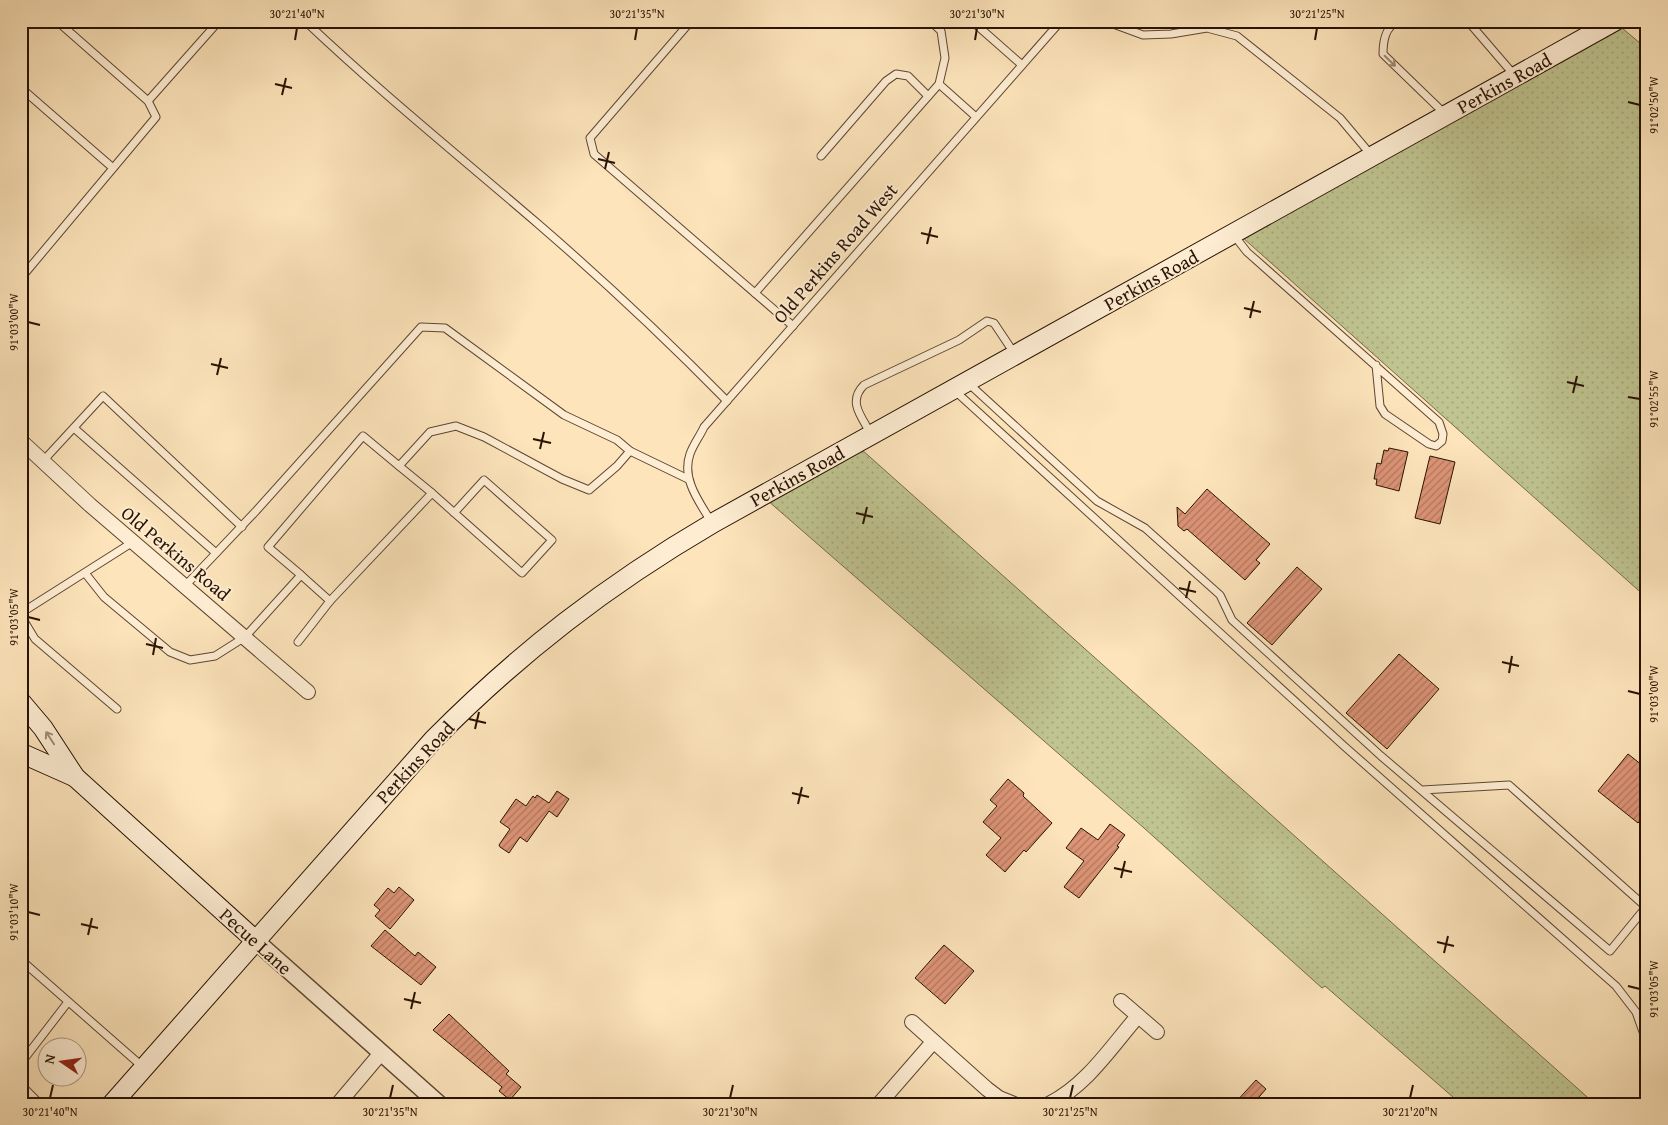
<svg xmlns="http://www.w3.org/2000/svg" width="1668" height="1125" font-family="'Gentium Book Plus',serif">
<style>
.grass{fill:url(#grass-dots);stroke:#746b49}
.building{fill:url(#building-hatch);stroke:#281202}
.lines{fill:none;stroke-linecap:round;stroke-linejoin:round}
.service-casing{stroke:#5d4630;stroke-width:9}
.minor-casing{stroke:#5d4630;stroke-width:16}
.tertiary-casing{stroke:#5d4630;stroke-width:19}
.secondary-casing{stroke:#281202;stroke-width:21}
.service{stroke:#feedd3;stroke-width:7}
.minor{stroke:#feedd3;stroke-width:14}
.tertiary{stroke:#feedd3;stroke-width:16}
.secondary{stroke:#feedd3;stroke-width:19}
.oneway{stroke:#9e8a75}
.ticks{fill:none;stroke:#281202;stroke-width:2}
.labels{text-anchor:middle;stroke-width:4;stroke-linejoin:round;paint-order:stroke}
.street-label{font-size:19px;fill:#281202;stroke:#feedd3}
.neatline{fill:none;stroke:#281202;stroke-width:2}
.ticks-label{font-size:12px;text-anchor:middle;fill:#281202}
</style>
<defs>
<pattern id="grass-dots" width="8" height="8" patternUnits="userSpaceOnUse" patternTransform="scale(1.25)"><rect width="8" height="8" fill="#bfc490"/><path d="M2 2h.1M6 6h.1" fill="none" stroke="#a4a77b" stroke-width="1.8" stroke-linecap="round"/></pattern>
<pattern id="building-hatch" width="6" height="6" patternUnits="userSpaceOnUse" patternTransform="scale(1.25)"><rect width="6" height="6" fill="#dd9477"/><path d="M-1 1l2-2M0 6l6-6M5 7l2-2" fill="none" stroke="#b3775f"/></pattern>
</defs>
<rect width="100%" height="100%" fill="#fde4bb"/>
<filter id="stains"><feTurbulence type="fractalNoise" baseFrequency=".004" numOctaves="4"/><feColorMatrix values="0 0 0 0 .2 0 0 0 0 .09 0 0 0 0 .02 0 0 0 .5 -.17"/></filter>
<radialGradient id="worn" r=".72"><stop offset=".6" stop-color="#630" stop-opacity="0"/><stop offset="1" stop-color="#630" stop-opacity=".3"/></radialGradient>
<!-- grass -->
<g class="grass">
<polygon points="1622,28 1647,49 1647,598 1242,237"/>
<polygon points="861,449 1595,1104 1461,1104 1325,986 1322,988 1144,828 767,500"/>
</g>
<!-- building -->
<g class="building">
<polygon points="1389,448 1408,452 1399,491 1376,485 1377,479 1374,479 1377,463 1381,464 1384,450 1388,451"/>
<polygon points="1430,456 1455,462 1440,524 1415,518"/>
<polygon points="1207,489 1270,544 1256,560 1260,563 1245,580 1187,529 1184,531 1178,526 1177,507 1185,514"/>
<polygon points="1297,567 1322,589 1272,645 1247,623"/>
<polygon points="1399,654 1439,689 1387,749 1346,713"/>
<polygon points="1628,754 1647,769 1647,812 1638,823 1598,791"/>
<polygon points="1008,779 1024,793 1023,796 1052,823 1026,852 1024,850 1005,872 986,855 1001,838 983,822 997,806 990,800"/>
<polygon points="557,791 569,799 557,817 549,811 527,842 520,837 509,853 500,847 499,845 510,829 500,822 516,799 526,806 533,796 535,798 537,795 549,803"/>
<polygon points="1110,824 1125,835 1117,846 1119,847 1079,898 1064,887 1084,861 1066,848 1081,828 1098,840"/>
<polygon points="399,887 414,900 390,929 375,916 380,910 374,905 388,888 394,893"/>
<polygon points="385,930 415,956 418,952 436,967 421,985 371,946"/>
<polygon points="944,945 974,971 945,1004 915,978"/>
<polygon points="449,1014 509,1071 506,1074 521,1087 510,1100 499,1091 502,1087 433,1030"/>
<polygon points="1256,1080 1266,1089 1253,1104 1234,1104"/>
</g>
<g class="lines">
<defs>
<g id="service">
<path d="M305,21C380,92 459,156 537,223C602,279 666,339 727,401"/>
<polyline points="691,21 590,138 594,154 793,326"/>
<polyline points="972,21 1022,65"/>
<polyline points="1105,21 1143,35 1171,34 1207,28 1237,36 1340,118 1372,156"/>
<path d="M1398,21C1385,27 1383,41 1383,54L1445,114"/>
<polyline points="1465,21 1472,26 1515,76"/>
<polyline points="939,84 976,117"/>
<polyline points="21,88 113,168"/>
<polyline points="148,101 219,21"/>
<polyline points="821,156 886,81 896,74 908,76 928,96"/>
<polyline points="1233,234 1247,252 1439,422 1443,434 1442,441 1436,446 1429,444 1385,414 1380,406 1376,365"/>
<polyline points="21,278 156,117 148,101 57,21"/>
<polyline points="755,293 939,84 945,58 941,31 930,21"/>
<polyline points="967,382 1097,501 1145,528 1220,595 1232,620 1381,756 1610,951 1646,907 1509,785 1422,790"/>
<polyline points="954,390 1344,746 1616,986 1636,1012 1647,1043"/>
<polyline points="74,428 216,553"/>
<path d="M871,434C862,417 847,402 864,385L959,340L987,321L994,323L1014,353"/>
<polyline points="43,461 103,396 242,527"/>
<polyline points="432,493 522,573 552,540 484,480 454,513"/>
<path d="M712,523C700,503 681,479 690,454C693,445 700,436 704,427L1061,21"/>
<polyline points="85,573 104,597 170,652 190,660 215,656 245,637 301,575 268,547 363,436 399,466 430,432 456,426 484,437 562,479 589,490 617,466 630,451 688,479"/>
<polyline points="301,575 330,601 432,493 399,466"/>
<polyline points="185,586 256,511 421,327 445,328 564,415 617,440 630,451"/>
<polyline points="21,613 133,542"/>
<polyline points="21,616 35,639 117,709"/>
<polyline points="298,642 330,601"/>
<polyline points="21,960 144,1068"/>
<polyline points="21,1063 68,1002"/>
<polyline points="21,1085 40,1104"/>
</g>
<g id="minor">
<polyline points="21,441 90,505 308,692"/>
<polyline points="1121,1001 1157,1032"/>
<polyline points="912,1022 987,1089 999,1098 1014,1104"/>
<polyline points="338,1104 381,1053"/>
<polyline points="879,1104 933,1042"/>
<path d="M1049,1104C1087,1085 1111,1047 1138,1016"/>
</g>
<polyline id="tertiary" points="256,941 439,1104"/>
<g id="secondary">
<polyline points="21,702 43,728 75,777 256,941"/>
<polyline points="21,753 75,777"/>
<path d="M112,1104L433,740C519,653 607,585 713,523L1615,21"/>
</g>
</defs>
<!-- service casing -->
<use href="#service" class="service-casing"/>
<!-- minor casing -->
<use href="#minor" class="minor-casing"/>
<!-- tertiary casing -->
<use href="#tertiary" class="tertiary-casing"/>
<!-- secondary casing -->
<use href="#secondary" class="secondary-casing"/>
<!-- service -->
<use href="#service" class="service"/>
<!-- minor -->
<use href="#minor" class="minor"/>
<!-- tertiary -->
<use href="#tertiary" class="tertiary"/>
<!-- secondary -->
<use href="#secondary" class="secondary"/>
</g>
<!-- one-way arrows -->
<defs><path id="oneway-shaft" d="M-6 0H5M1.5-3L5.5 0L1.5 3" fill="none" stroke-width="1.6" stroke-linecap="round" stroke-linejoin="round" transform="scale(1.25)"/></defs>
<g class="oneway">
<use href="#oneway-shaft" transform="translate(1390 61) rotate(44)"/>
<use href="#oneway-shaft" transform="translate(50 738) rotate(-123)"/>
</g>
<!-- ticks -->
<path class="ticks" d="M295,40L297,28M635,40L637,28M975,40L977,28M1315,40L1317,28M275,84L292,88M282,95L286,78M1628,102L1640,105M598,159L615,163M605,169L609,152M921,233L938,237M927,244L931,227M1244,308L1261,312M1250,318L1254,301M28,322L40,325M211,364L228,368M217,375L221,358M1567,382L1584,386M1573,393L1577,376M1628,397L1640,399M533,439L551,443M540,449L544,432M856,513L873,517M863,524L867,507M1179,588L1196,592M1186,598L1190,581M28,617L40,620M146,644L163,648M153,655L156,638M1502,662L1519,666M1509,673L1512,656M1628,691L1640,694M469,719L486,723M475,729L479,712M792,793L809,797M798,804L802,787M1114,868L1132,872M1121,878L1125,861M28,912L40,915M81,924L98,928M88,935L92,918M1437,942L1454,946M1444,953L1448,936M1628,986L1640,989M404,999L421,1003M411,1009L415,992M50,1098L53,1085M390,1098L393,1085M730,1098L733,1085M1070,1098L1073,1085M1410,1098L1413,1085"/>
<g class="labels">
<!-- street labels -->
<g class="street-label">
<text transform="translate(1504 83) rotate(-29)" y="7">Perkins Road</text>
<text transform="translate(835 253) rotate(-49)" y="7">Old Perkins Road West</text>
<text transform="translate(1151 280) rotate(-29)" y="7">Perkins Road</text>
<text transform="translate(797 476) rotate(-29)" y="7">Perkins Road</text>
<text transform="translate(176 553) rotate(40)" y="7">Old Perkins Road</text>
<text transform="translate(415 762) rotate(-47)" y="7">Perkins Road</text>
<text transform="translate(256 941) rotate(42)" y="7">Pecue Lane</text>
</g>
</g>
<!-- margin -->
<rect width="1668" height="1125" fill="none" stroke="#fde4bb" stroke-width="55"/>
<!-- north arrow -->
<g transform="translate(62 1062) rotate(283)"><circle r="24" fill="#feedd3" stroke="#a8957f"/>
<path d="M0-4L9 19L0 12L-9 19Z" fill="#8f2418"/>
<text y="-8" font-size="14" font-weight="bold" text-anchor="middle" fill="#281202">N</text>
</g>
<rect x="28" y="28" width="1612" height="1070" class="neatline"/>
<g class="ticks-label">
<text x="297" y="18">30°21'40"N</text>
<text x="637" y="18">30°21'35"N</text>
<text x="977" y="18">30°21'30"N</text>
<text x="1317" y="18">30°21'25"N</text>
<text transform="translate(1654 105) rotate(-90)" y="4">91°02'50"W</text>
<text transform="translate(14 322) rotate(-90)" y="4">91°03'00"W</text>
<text transform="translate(1654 399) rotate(-90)" y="4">91°02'55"W</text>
<text transform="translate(14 617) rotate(-90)" y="4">91°03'05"W</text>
<text transform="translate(1654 694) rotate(-90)" y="4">91°03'00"W</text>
<text transform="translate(14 912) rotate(-90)" y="4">91°03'10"W</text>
<text transform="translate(1654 989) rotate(-90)" y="4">91°03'05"W</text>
<text x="50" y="1116">30°21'40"N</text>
<text x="390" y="1116">30°21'35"N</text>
<text x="730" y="1116">30°21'30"N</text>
<text x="1070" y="1116">30°21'25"N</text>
<text x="1410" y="1116">30°21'20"N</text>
</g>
<rect width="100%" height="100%" filter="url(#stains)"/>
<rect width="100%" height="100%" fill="url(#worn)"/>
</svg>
